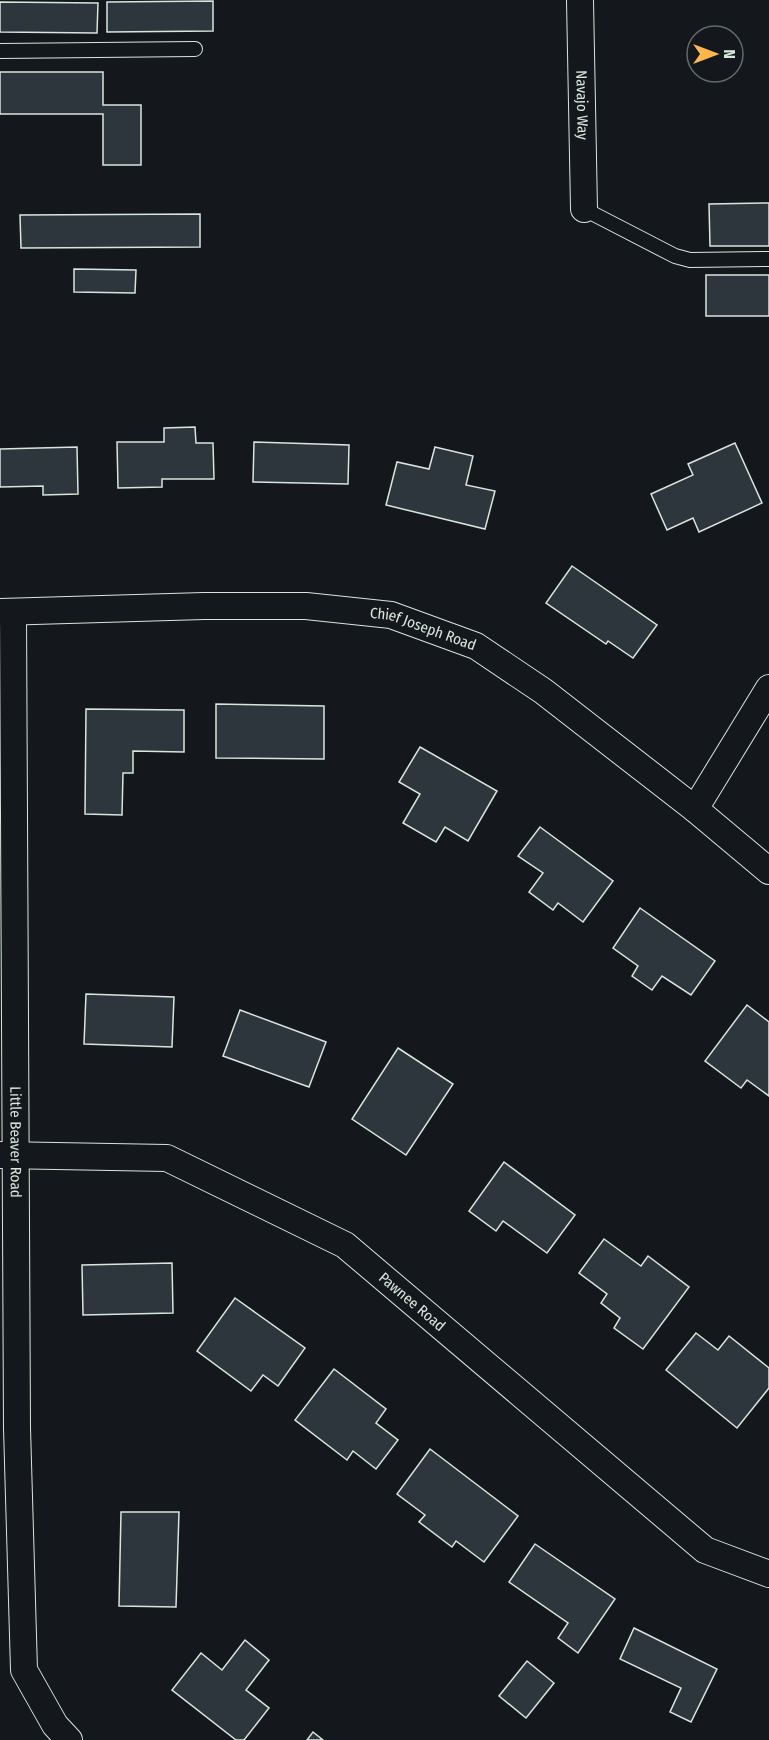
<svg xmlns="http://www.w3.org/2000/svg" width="769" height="1740" font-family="'Fira Sans Condensed',sans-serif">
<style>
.building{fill:#2c363c;stroke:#d8e6dc;stroke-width:1.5}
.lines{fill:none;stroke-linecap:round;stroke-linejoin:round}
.lane-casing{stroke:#d8e6dc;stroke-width:16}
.street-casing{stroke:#d8e6dc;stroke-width:28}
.lane{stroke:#14181c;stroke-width:14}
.street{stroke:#14181c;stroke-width:26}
.labels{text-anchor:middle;stroke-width:4.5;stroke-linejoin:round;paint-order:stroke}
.street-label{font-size:15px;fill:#d8e6dc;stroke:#14181c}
</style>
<rect width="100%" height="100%" fill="#14181c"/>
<!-- building -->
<g class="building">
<polygon points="213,1 213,31 107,32 107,2"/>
<polygon points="0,2 98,3 97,33 0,32"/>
<polygon points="0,72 103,72 103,105 141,105 141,165 103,165 103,114 0,114"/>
<polygon points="769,203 769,246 710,246 709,204"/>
<polygon points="200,214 200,247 21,248 20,215"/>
<polygon points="74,269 136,270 135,293 74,292"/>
<rect x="706" y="275" width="63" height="41"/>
<polygon points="195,427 196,443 213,443 214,479 162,479 162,487 118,488 117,442 164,442 164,428"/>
<polygon points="254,442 349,445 348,484 253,482"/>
<polygon points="735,443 762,503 699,532 693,518 667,530 651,494 693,475 688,464"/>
<polygon points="77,447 78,494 43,495 43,486 0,487 0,449"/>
<polygon points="435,447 473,456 466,485 495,491 485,529 386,505 397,462 429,469"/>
<polygon points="572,566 657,625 633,658 608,641 606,644 546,603"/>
<polygon points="216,704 324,706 324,759 216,758"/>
<polygon points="86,709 184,710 184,752 133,751 133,773 123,773 122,815 85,814"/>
<polygon points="420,747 497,791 468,841 445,827 436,842 403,823 420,794 399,782"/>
<polygon points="540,827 613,881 583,922 558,903 553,910 529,892 543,873 518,856"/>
<polygon points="640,908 715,961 691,995 662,976 652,990 632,976 638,966 613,948"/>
<polygon points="86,994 174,997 172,1047 84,1044"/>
<polygon points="747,1005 769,1022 769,1096 747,1080 741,1088 705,1061"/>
<polygon points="240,1010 326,1042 309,1087 223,1056"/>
<polygon points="398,1048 453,1084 406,1155 352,1119"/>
<polygon points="504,1162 575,1215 547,1253 503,1221 496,1231 469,1211"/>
<polygon points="604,1239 641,1266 648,1256 689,1287 643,1349 614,1328 620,1318 601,1303 607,1294 579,1273"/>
<polygon points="172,1263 173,1313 83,1315 82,1265"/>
<polygon points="235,1298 305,1348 278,1386 263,1375 251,1391 197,1351"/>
<polygon points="696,1333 718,1350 729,1336 769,1368 769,1388 737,1428 666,1370"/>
<polygon points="334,1369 386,1409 376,1423 398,1440 376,1469 353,1451 347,1460 295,1420"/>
<polygon points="430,1449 518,1516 484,1562 456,1541 452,1547 419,1522 425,1515 397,1494"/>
<polygon points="121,1512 179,1512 176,1607 119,1606"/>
<polygon points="535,1544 615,1599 578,1653 558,1638 568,1623 509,1582"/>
<polygon points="634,1628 717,1669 691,1722 670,1712 681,1688 620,1659"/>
<polygon points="245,1640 269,1660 246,1690 269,1708 244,1740 236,1740 172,1690 201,1653 222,1670"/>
<polygon points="527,1661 554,1683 526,1718 499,1696"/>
<polygon points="313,1732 323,1740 307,1740"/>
</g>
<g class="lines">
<defs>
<g id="lane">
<polyline points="0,51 195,49"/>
<polyline points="584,209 675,256 690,260 769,259"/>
</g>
<g id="street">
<path id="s1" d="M580,0L584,209"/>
<path id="s2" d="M0,612L204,606H306L391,615L476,646L543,691L695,809L769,871"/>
<path id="s3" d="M13,612L17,1428L24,1670L55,1725L69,1740"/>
<polyline points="695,809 769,688"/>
<path id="s4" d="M0,1155L167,1158L345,1245L705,1550L769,1574"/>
</g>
</defs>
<!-- lane casing -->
<use href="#lane" class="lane-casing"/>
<!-- street casing -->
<use href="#street" class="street-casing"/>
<!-- lane -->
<use href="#lane" class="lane"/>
<!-- street -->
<use href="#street" class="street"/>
</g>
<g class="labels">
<!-- street labels -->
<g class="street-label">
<text dy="5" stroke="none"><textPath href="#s1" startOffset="105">Navajo Way</textPath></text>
<text dy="5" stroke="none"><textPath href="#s2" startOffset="426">Chief Joseph Road</textPath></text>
<text dy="5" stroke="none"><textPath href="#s3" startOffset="530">Little Beaver Road</textPath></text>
<text dy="5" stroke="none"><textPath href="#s4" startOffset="453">Pawnee Road</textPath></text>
</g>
</g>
<!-- north arrow -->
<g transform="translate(715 54) rotate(90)"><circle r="28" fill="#14181c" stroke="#626a69" stroke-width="1.5"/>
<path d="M0-4.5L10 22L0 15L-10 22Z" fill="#ffb74d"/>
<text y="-9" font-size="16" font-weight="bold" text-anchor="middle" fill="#d8e6dc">N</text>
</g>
</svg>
